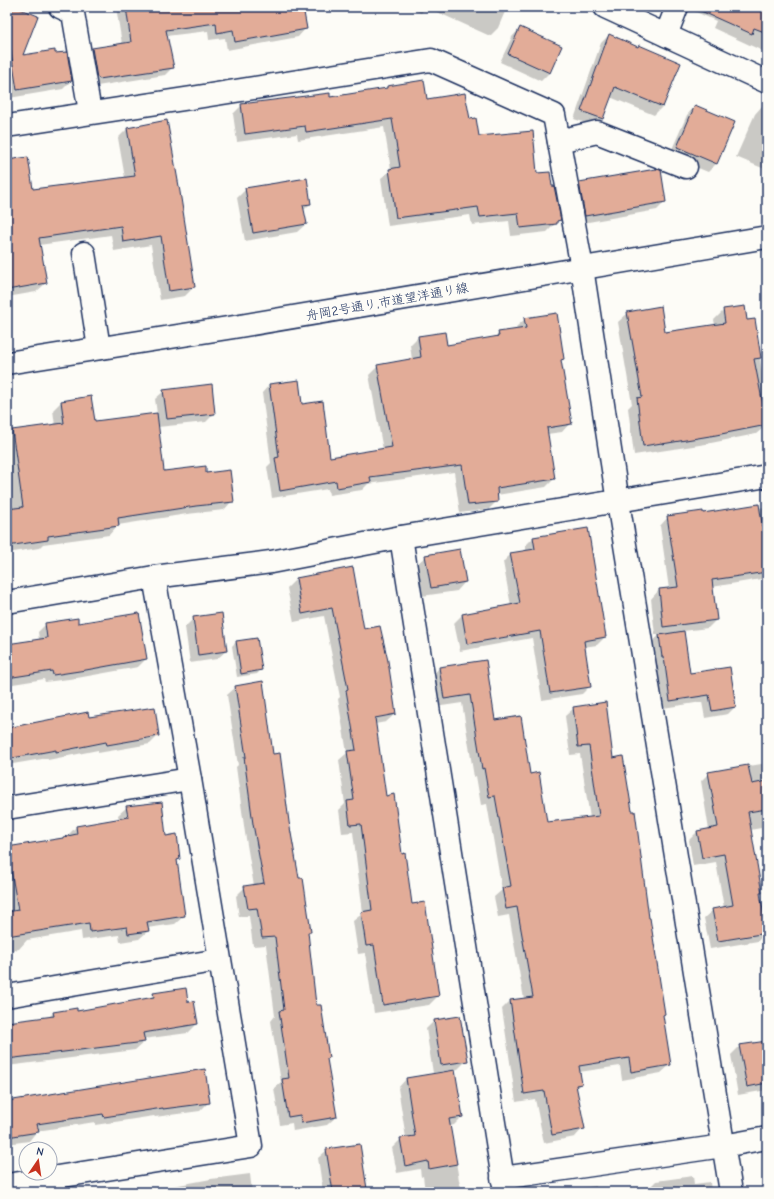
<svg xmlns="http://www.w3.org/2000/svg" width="774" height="1199" font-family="'Comic Neue','Klee One',sans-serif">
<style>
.shadow{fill:#0003}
.building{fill:#e2ac98;stroke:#1b2f5e}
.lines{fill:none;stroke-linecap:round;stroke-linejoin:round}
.minor-casing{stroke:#1b2f5e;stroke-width:25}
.minor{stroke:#fdfcf7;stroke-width:22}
.labels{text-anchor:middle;stroke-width:4;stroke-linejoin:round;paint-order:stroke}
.street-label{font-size:13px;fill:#1b2f5e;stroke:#fdfcf7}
</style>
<rect width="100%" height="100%" fill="#fdfcf7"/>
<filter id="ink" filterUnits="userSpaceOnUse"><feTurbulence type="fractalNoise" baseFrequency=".025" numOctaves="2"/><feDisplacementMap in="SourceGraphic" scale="8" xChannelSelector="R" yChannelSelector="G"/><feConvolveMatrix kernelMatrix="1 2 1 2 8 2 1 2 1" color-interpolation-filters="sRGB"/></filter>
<g filter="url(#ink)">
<!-- shadow -->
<g class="shadow">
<polygon points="7,7 13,7 21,56 71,81 63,89 9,98 7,87"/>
<polygon points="116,7 302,7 306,28 298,37 227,50 225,38 209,40 208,31 166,36 173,67 165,75 91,87 84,57 92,49 122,44"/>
<polygon points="408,7 507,7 498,28 490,36 426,7 421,13"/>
<polygon points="685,7 767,7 767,53 713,28 716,21"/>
<polygon points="520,28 549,73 541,81 500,62 512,37"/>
<polygon points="609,35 638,47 662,107 654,115 610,97 603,118 595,126 574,119 601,43"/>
<polygon points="387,87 426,100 469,121 478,137 537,174 551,188 559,220 547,232 511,236 509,221 472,225 470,215 388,226 381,178 391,170 384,127 298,140 297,134 237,142 233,114 242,105 330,98 385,89"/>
<polygon points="763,105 767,107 767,170 736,157 755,114"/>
<polygon points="695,106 733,122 716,164 708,172 669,156 687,115"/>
<polygon points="127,129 194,287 185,296 160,300 151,245 114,251 111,235 39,245 46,283 36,292 7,297 7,161 32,191 125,178 118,138"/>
<polygon points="579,183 665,202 657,210 577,224 571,191"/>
<polygon points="246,189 310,204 303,211 306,224 297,232 245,241 237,198"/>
<polygon points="724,310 747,321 754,320 764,385 767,385 767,428 762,429 756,434 706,444 634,455 628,408 632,404 618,322 628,313 664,334 715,325 714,320"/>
<polygon points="525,319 563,359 560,361 570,423 562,432 547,434 554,479 546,487 497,495 497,501 489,509 460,513 454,472 368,484 362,490 329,495 328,489 272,498 267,467 271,463 262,393 270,384 301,405 329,459 383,450 369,375 378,366 412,360 410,345 418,337 444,333 446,346 493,338 499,333 517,330 516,327"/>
<polygon points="164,391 214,414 206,422 158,427 163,472 205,474 232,501 224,510 187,514 118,525 109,535 43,544 39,548 7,553 7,506 13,505 7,461 7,437 13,431 55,426 53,410 61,402 94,422 157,414 155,399"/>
<polygon points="767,507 767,578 712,587 716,620 708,628 683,631 689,674 735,707 728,714 705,718 702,702 663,708 657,664 654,664 651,643 661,634 655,635 651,599 659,590 669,589 660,526 668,517"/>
<polygon points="587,529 605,637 597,645 584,647 590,686 582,694 542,700 532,638 460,651 454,623 462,615 511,606 503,562 511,554 526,551 525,546 533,538"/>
<polygon points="426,556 465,582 457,591 422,596 417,564"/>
<polygon points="352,569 364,630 395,714 386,722 375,724 385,797 401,855 411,906 438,996 429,1005 374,1013 365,953 358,954 353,921 363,913 353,832 342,833 339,810 345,804 339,760 347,753 338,699 340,697 324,616 294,622 287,588 296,579"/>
<polygon points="194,618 226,651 217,659 190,663 185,627"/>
<polygon points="46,624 77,625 146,659 138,667 77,678 45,682 44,679 7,685 7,645 39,640 38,632"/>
<polygon points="236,642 261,670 257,674 237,677 232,646"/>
<polygon points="486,661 495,721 530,775 546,823 590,818 580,754 570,755 565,716 574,708 612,759 641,870 664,1014 662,1016 670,1065 661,1073 622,1080 620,1066 579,1072 581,1083 576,1089 583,1128 575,1137 544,1143 535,1099 516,1102 502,1009 510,1001 524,999 509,915 498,917 494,897 502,890 487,804 481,805 476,776 474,777 462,703 435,707 431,677 439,668"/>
<polygon points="236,687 273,755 288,822 298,880 310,931 307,935 315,1007 328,1058 326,1060 336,1117 327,1125 293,1131 292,1123 280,1125 274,1088 281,1082 271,1021 275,1016 266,945 253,946 249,916 239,917 236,896 245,887 254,886 245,833 236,767 238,765 227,695"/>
<polygon points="88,718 158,736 150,744 98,753 98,750 48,760 48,758 7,765 7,729"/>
<polygon points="767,763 767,827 750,830 766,932 758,941 710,949 704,918 713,910 724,908 716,862 693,866 689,840 697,832 709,830 701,781 709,773"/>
<polygon points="127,807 165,837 179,859 176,862 184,916 175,924 147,928 148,931 139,939 120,942 119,935 82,940 81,931 27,940 19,949 7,951 7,848 62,839 68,837 68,835 76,827 119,820 118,815"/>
<polygon points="154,994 187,1003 197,1024 188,1033 143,1039 144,1042 135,1050 7,1066 7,1023 48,1018 53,1013 77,1012 150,998"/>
<polygon points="459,1017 467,1060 458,1069 433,1073 426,1029 434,1021"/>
<polygon points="767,1042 767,1090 738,1095 731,1055 740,1046"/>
<polygon points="204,1070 209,1102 200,1111 155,1117 154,1116 95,1125 95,1122 37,1131 29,1141 7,1144 7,1102"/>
<polygon points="454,1072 462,1117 454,1125 450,1126 461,1192 425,1192 423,1176 421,1177 420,1169 397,1173 392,1148 401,1139 406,1138 398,1088 406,1079"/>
<polygon points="359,1145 366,1192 323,1192 318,1158 327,1150"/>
<polygon points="250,1174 252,1192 141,1192 211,1179"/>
<polygon points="693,1176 694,1184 710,1182 711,1192 649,1192 648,1189 656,1181"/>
<polygon points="596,1186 597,1192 561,1192 562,1191"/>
</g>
<!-- building -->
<g class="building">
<polygon points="7,7 16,7 38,16 23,55 55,50 55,53 67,52 72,81 17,90 7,27"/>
<polygon points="126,7 303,7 307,29 235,42 233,30 217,33 216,23 166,30 174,68 99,79 98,77 97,78 92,48 131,42"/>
<polygon points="692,7 767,7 767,33 754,28 752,34"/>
<polygon points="520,27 562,46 550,73 508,54"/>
<polygon points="609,34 638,47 639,45 681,63 663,107 615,87 603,119 581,111"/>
<polygon points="424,80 427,99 465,93 470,119 476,118 479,136 533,131 537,173 550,172 552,186 554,186 561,220 557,221 557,224 520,228 518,213 480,217 478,207 396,218 389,169 400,167 392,119 306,132 305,126 245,134 241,104 330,93 330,97 387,88 387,86"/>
<polygon points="695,105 735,122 717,164 677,147"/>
<polygon points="167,120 180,192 195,287 169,291 161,236 123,242 121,226 39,238 47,283 7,290 7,160 28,157 33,189 135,176 127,128"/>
<polygon points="656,169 661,170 666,202 585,216 579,182"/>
<polygon points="307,178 311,204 303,205 307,224 253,233 245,188"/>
<polygon points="661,306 665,332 725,323 723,309 745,306 747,320 755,319 761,358 754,359 767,425 716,435 662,444 662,443 643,446 637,398 642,397 627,312"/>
<polygon points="557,313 564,359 561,360 572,424 547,428 555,479 497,488 498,502 468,505 462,465 370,477 371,482 337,488 336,481 280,491 275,458 279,457 269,384 299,380 302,404 323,401 330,457 392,447 377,365 421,357 418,336 445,332 447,345 499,336 498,332 526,328 524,318"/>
<polygon points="212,384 215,414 167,419 163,390"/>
<polygon points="91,396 95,421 157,413 164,471 206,466 206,473 230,470 234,502 196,506 118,518 119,526 48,536 48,540 7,546 7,509 23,507 12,430 64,423 61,401"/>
<polygon points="759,504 767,555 767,572 712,580 717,620 663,627 659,589 678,587 667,516 703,511 703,513"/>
<polygon points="588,528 606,637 584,641 591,687 550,693 540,631 467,644 462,614 520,603 510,553 535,549 533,537"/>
<polygon points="460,549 466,582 431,588 425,555"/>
<polygon points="353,567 364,629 380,626 388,661 396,714 375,718 386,796 394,794 402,854 405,853 412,904 425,902 439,996 383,1005 374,945 366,946 361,912 372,910 361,824 350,825 347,801 354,800 347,751 356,750 346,690 348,689 332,608 302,614 296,578"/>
<polygon points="139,613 147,659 86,670 53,675 52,671 7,678 7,644 47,638 45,623 78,618 78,623"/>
<polygon points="222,613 227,651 198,655 193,617"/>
<polygon points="684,631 690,673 730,667 736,707 712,711 709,695 670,701 664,657 662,657 659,635"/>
<polygon points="257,638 262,670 241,674 236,641"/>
<polygon points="486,660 495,720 521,716 530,774 539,772 547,822 599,816 589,746 578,747 573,707 606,702 613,758 623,756 632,811 635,811 649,918 650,918 665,1014 663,1015 671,1065 631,1072 629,1058 579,1066 582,1084 576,1085 585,1129 552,1135 544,1091 524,1094 510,1000 533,997 517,907 506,909 502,888 511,886 495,796 489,797 484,768 482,769 470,695 444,699 439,667"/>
<polygon points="263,681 273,754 280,753 289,822 299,878 303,878 311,932 308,932 316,1005 321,1005 329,1058 327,1059 337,1117 301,1123 300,1115 288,1117 282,1079 289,1078 279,1011 284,1010 275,937 262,938 257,908 248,909 244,886 264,883 253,824 244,757 246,757 235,686"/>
<polygon points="155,707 159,736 107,745 106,742 56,752 56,750 7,759 7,728 88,712 89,717"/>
<polygon points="748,765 752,784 767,781 767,809 748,812 762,893 760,893 767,933 718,941 712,909 733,905 724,854 702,858 697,831 718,827 708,772"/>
<polygon points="162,802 166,836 177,834 180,859 177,860 185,916 147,922 149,931 128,934 127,927 90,932 89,923 7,936 7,912 18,910 7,847 63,838 63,837 77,834 76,826 128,817 126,806"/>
<polygon points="186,988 188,1002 194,1001 198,1024 143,1033 145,1042 7,1059 7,1022 54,1016 53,1012 77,1008 77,1011 154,997 153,993"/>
<polygon points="460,1016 468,1061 441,1065 434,1020"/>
<polygon points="767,1041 767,1083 747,1087 739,1045"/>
<polygon points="205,1069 210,1103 163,1109 163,1108 104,1117 103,1114 37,1124 39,1132 7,1137 7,1101"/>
<polygon points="455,1070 463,1117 449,1119 457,1164 429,1169 428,1161 405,1166 400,1138 415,1136 406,1078"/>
<polygon points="360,1144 367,1189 341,1192 333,1192 326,1149"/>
</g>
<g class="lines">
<defs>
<g id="minor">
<polyline points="60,7 73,13 90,112"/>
<polyline points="605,7 767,82"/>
<polyline points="666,35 677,7"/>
<polyline points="7,126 191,98 431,60 554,115 582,268 618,502 731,1192"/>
<polyline points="559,141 597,132 686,167"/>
<polyline points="84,253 99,348"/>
<polyline points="7,363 234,327 767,237"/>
<polyline points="401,537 505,1192"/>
<polyline points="7,602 154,577 271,562 401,537 767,476"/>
<polyline points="7,808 190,779"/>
<polyline points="7,996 219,960"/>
<polyline points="502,1178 723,1146 767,1138"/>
<polyline points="7,1185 251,1146 190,779 154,577"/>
</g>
</defs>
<!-- minor casing -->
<use href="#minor" class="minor-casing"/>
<!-- minor -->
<use href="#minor" class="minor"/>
</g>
</g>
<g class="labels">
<!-- street labels -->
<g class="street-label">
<text transform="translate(387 301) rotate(-10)" y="5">舟岡2号通り,市道望洋通り線</text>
</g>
</g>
<!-- margin -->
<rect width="774" height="1199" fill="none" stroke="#fdfcf7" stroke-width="24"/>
<rect x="12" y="12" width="750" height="1175" fill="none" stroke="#1b2f5e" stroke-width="1.5" filter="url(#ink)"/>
<!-- north arrow -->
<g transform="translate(38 1161) rotate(13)"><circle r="19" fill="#fdfcf7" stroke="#a3aaba"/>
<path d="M0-3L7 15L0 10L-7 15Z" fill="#c8321e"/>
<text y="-6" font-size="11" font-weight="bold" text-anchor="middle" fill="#1b2f5e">N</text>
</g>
</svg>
